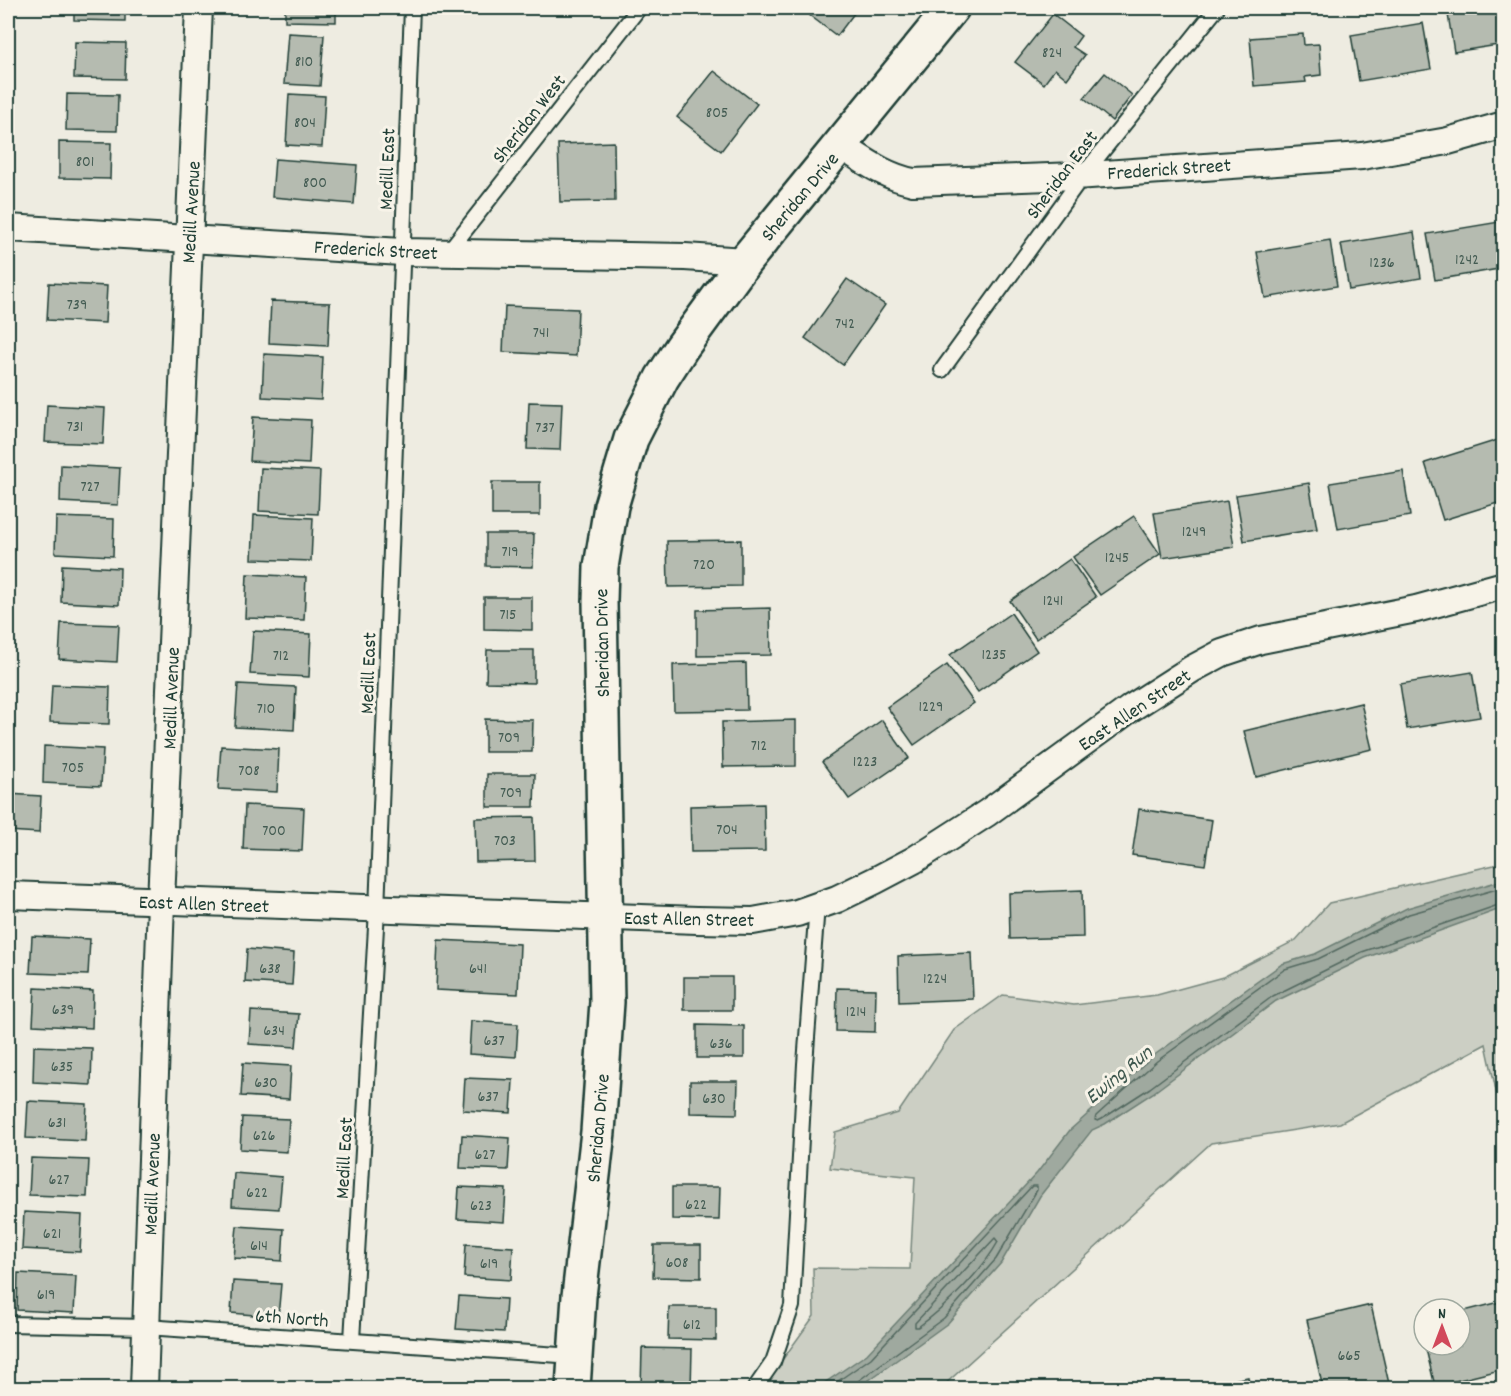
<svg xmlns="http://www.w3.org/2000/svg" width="1511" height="1396" font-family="Dekko,sans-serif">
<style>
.green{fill:#cccfc4;stroke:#76867c;stroke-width:1.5}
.water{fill:#9fa99f;stroke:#6c7e74;stroke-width:1.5}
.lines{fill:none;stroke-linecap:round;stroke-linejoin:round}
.shore{stroke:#52685f;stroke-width:1.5}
.building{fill:#b5bbb0;stroke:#1f3d34;stroke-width:1.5}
.service-casing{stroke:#1f3d34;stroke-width:18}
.minor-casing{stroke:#1f3d34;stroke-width:30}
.secondary-casing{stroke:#1f3d34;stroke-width:38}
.service{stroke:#f7f3e8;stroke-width:14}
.minor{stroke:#f7f3e8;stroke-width:26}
.secondary{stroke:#f7f3e8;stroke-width:33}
.labels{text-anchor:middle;stroke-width:6;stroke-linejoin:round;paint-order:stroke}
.number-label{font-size:16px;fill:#445c53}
.street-label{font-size:20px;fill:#1f3d34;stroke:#f7f3e8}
.water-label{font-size:21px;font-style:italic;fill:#3f584f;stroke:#f7f3e8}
</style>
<rect width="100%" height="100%" fill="#eeece1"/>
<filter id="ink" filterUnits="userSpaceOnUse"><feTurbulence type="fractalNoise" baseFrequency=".0167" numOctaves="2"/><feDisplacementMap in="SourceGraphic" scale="12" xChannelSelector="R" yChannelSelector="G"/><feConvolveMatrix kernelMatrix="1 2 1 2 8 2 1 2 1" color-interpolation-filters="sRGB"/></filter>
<g filter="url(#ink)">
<!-- green -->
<polygon class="green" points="1503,863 1503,1123 1486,1044 1340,1123 1211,1143 943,1386 932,1388 762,1388 814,1316 813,1268 910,1269 915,1177 830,1168 835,1132 898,1113 954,1030 1003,995 1074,1005 1157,995 1223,977 1296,940 1329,903"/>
<!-- water -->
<polygon class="water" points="1503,880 1503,908 1365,958 1276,1001 1153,1093 1105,1124 1092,1130 1040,1196 1001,1263 948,1323 858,1388 817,1388 867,1354 1037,1173 1070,1130 1153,1056 1282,964 1315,954 1407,908"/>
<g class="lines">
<!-- shore -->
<g class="shore">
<polyline points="1504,887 1409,914 1318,959 1285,969 1157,1061 1096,1116 1095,1120 1098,1121 1102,1119 1150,1088 1273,996 1362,952 1504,903"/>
<path d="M995,1238L998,1242C982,1271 945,1308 918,1327H915V1323Z"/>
<polyline points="828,1388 871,1358 1032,1186 1037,1186 1037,1190 996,1259 944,1318 858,1381 855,1388"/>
</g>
</g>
<!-- building -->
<g class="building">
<polygon points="74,8 125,8 125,21 74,20"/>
<polygon points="285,8 336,8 336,22 285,21"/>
<polygon points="477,8 551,8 551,11"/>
<polygon points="800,8 858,8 837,36"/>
<polygon points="1447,8 1504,8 1504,44 1454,52"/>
<polygon points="1053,14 1081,36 1073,47 1085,55 1067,79 1055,69 1044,84 1015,62"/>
<polygon points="1423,23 1431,69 1359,81 1351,35"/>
<polygon points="288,33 324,35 320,86 284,84"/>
<polygon points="1303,34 1304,45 1319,44 1321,75 1305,77 1306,82 1254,86 1250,38"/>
<polygon points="75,42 126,43 125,79 74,78"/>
<polygon points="714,71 757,104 721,151 677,117"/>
<polygon points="1105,73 1132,95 1112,121 1084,98"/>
<polygon points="67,94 118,95 117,131 66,130"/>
<polygon points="289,94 325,96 322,147 286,145"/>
<polygon points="59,142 111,143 110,179 59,178"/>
<polygon points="614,142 615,201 560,202 558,144"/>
<polygon points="275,159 357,165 354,204 272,197"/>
<polygon points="1499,222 1504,247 1504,268 1435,280 1427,234"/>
<polygon points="1414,232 1421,278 1349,290 1341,244"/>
<polygon points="1330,240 1337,286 1265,298 1257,252"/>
<polygon points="847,279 885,305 843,365 805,338"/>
<polygon points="49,283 107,286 105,323 47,320"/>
<polygon points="271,301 330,303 328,346 269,343"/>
<polygon points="505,306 578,309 576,356 503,352"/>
<polygon points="264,354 323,357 321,400 262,397"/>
<polygon points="529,402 562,403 560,450 527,449"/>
<polygon points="47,405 105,408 103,444 45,442"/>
<polygon points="253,417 311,420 309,464 250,461"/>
<polygon points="1504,438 1504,501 1443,520 1425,463"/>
<polygon points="61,465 120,468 118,505 60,502"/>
<polygon points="261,468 320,471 318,514 259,511"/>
<polygon points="1403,471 1410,516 1338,529 1330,483"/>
<rect x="492" y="482" width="48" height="33"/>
<polygon points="1309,483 1317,529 1244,541 1236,495"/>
<polygon points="1227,501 1234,547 1162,558 1154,513"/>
<polygon points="254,515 313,518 311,561 252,559"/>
<polygon points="1134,516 1160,554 1100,595 1073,557"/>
<polygon points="56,517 114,519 113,556 55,553"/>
<polygon points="486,534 534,534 533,567 486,566"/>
<polygon points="741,540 741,586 668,587 667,541"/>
<polygon points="1070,559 1096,597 1036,639 1010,601"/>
<polygon points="62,565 120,568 119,605 61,602"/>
<polygon points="247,574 306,577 304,620 245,618"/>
<polygon points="484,597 532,597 532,630 484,629"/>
<polygon points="770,608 771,655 697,656 697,610"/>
<polygon points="1011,613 1037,651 978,692 950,655"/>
<polygon points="61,623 119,625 117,662 59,659"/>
<polygon points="253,631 311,634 309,677 250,674"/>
<polygon points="487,650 534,650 534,683 486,682"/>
<polygon points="746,663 747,710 674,711 673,665"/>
<polygon points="947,665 974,703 914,745 887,707"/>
<polygon points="1472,672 1480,717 1407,729 1400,684"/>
<polygon points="238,684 296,687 294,730 235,727"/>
<polygon points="52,685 110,687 109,724 50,722"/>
<polygon points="1361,703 1372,749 1256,777 1244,731"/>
<polygon points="485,719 533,720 532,752 485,752"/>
<polygon points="796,720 796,766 723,767 722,722"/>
<polygon points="882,720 909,758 849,799 822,762"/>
<polygon points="44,746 103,749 101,786 43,783"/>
<polygon points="221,746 279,749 277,792 218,789"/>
<polygon points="487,774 535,774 534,807 487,807"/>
<polygon points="8,794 41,796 39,833 8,831"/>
<polygon points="764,804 765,851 691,852 690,806"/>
<polygon points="245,805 304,808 302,851 243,849"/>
<polygon points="1139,809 1212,820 1205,865 1132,855"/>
<polygon points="534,817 535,861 476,862 475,818"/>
<polygon points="1082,890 1083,937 1010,939 1009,893"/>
<polygon points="32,936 90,939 88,975 30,973"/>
<polygon points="438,940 520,944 518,994 436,990"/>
<polygon points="247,949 294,953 292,985 245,982"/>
<polygon points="971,953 973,999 899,1002 898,956"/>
<rect x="684" y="977" width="48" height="33"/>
<polygon points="35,988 93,991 92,1028 33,1025"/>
<polygon points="837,988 876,989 875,1032 836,1031"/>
<polygon points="251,1011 299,1014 296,1047 249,1044"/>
<polygon points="471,1021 518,1024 516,1057 469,1054"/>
<polygon points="697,1025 744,1026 744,1058 697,1058"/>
<polygon points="34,1046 92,1048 91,1085 33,1082"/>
<polygon points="243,1063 291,1066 289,1099 241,1096"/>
<polygon points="465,1078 513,1080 511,1113 463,1110"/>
<polygon points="690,1081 738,1081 737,1114 690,1113"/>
<polygon points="28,1101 87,1104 85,1141 26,1138"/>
<polygon points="242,1117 289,1119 287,1152 240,1149"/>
<polygon points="462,1135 510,1138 508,1170 460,1168"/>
<polygon points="31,1158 89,1160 87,1197 29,1195"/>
<polygon points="234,1173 282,1177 279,1209 232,1206"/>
<polygon points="459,1187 506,1189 504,1222 457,1219"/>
<polygon points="672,1187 720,1187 719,1220 672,1219"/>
<polygon points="24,1212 82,1215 80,1252 22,1249"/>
<polygon points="237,1226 284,1229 282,1261 234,1258"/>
<polygon points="466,1244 513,1247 511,1280 464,1277"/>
<polygon points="654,1245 701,1245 701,1278 653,1277"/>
<polygon points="18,1273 76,1276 74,1313 17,1310"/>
<polygon points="233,1281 281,1284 278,1317 231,1313"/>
<polygon points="459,1296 506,1299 504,1332 456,1329"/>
<polygon points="1504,1301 1504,1369 1435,1386 1425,1345 1460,1345 1460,1312"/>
<polygon points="1371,1305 1390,1388 1323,1388 1307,1320"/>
<polygon points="669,1307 716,1307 716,1340 668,1339"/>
<polygon points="642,1348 692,1349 691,1388 641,1388"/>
<polygon points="1248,1377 1250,1388 1198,1388"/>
</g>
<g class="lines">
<defs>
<g id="service">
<polyline points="448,252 639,8"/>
<polyline points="942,370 1084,174 1217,8"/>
<polyline points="8,1324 146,1327 574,1356"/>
<polyline points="352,1340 377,910 412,8"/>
<polyline points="755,1388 773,1362 792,1306 805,1064 817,905"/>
</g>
<g id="minor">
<path d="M840,145C865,161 884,176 913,182L1076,176L1362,156L1448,141L1504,125"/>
<polyline points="8,228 402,252 685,257 745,261"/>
<polyline points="8,895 697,920 753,921 797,913 837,899 876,880 914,860 987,813 1131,708 1192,669 1222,653 1261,640 1416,609 1504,585"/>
<polyline points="144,1388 161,902 199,8"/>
</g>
<polyline id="secondary" points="573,1388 579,1296 598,1132 607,1002 600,601 601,567 611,506 631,439 662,378 682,347 745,261 952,8"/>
</defs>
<!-- service casing -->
<use href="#service" class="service-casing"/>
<!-- minor casing -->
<use href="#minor" class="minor-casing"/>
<!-- secondary casing -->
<use href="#secondary" class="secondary-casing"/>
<!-- service -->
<use href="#service" class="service"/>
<!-- minor -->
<use href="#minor" class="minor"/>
<!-- secondary -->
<use href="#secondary" class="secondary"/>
</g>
</g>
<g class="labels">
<!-- number labels -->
<g class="number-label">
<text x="1052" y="57">824</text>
<text x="304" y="66">810</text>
<text x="717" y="117">805</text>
<text x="305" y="127">804</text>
<text x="85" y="166">801</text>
<text x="315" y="187">800</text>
<text x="1467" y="264">1242</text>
<text x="1382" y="267">1236</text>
<text x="77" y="309">739</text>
<text x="845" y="328">742</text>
<text x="541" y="337">741</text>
<text x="75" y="431">731</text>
<text x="545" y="432">737</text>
<text x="90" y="491">727</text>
<text x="1194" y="536">1249</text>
<text x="510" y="556">719</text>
<text x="1117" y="562">1245</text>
<text x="704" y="569">720</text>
<text x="1053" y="605">1241</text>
<text x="508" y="619">715</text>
<text x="994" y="659">1235</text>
<text x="281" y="660">712</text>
<text x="931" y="711">1229</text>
<text x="266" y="713">710</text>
<text x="509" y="742">709</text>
<text x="759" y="750">712</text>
<text x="865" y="766">1223</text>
<text x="73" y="772">705</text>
<text x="249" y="775">708</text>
<text x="511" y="797">709</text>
<text x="727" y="834">704</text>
<text x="274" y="835">700</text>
<text x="505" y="845">703</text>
<text x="270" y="973">638</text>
<text x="478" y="973">641</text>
<text x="935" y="983">1224</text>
<text x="63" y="1014">639</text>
<text x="856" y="1016">1214</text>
<text x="274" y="1035">634</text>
<text x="494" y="1045">637</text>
<text x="721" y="1048">636</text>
<text x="62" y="1071">635</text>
<text x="266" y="1087">630</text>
<text x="488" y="1101">637</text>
<text x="714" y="1103">630</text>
<text x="57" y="1127">631</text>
<text x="264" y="1140">626</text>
<text x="485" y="1159">627</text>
<text x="59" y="1184">627</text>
<text x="257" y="1197">622</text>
<text x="696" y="1209">622</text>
<text x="481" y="1210">623</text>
<text x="52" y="1238">621</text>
<text x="259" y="1250">614</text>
<text x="677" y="1267">608</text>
<text x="489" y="1268">619</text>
<text x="46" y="1299">619</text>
<text x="692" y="1329">612</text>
<text x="1349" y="1360">665</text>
</g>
<!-- street labels -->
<g class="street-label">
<text transform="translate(528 118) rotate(-52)" y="7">Sheridan West</text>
<text transform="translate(1169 168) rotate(-4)" y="7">Frederick Street</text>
<text transform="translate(386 169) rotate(-88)" y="7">Medill East</text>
<text transform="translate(1061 174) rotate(-53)" y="7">Sheridan East</text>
<text transform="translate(799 196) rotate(-50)" y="7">Sheridan Drive</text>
<text transform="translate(190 212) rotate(-87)" y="7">Medill Avenue</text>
<text transform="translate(376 249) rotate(3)" y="7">Frederick Street</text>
<text transform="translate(601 643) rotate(-91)" y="7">Sheridan Drive</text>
<text transform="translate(367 673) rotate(-88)" y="7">Medill East</text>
<text transform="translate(170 698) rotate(-88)" y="7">Medill Avenue</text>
<text transform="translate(1134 709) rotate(-34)" y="7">East Allen Street</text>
<text transform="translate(204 903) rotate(2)" y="7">East Allen Street</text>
<text transform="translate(689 918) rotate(1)" y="7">East Allen Street</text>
<text transform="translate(597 1128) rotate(-85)" y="7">Sheridan Drive</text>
<text transform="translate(343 1158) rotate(-87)" y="7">Medill East</text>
<text transform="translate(151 1184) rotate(-88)" y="7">Medill Avenue</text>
<text transform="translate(292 1317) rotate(4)" y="7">6th North</text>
</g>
<!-- water labels -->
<g class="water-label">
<text transform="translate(1118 1074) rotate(-39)" y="7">Ewing Run</text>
</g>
</g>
<!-- margin -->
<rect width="1511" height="1396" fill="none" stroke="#f7f3e8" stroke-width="30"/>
<rect x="15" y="15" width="1481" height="1366" fill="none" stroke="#1f3d34" stroke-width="2" filter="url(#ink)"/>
<!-- north arrow -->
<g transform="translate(1442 1327)"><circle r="28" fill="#f7f3e8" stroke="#a1aaa0" stroke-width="1.5"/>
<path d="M0-4.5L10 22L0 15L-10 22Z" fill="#d1495b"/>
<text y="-9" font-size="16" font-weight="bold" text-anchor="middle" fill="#1f3d34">N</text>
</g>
</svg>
